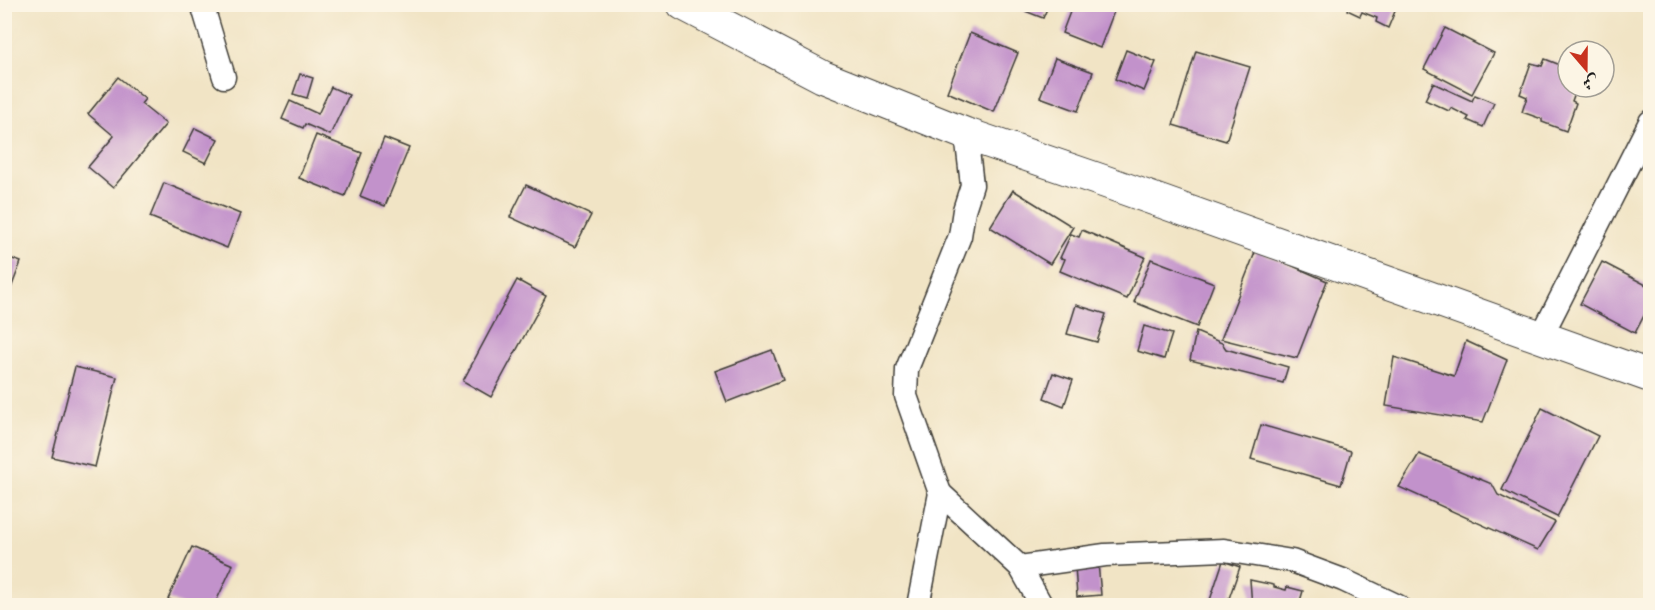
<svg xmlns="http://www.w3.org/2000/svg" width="1655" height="610" font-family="'IM FELL French Canon',Amiri,serif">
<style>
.building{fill:#c292cb}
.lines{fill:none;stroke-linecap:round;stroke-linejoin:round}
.minor-casing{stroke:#3c3a35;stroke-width:25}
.secondary-casing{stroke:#3c3a35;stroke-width:34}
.minor{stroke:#fff;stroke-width:22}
.secondary{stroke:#fff;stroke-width:32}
</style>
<rect width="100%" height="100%" fill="#fcf5e5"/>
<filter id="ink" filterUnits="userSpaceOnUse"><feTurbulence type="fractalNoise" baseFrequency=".0167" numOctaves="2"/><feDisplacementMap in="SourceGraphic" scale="12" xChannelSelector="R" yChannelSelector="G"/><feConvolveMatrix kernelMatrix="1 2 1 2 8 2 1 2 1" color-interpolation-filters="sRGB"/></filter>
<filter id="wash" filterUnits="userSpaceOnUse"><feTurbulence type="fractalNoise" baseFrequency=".008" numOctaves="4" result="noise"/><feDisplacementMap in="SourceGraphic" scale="24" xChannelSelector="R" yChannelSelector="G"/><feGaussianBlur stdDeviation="1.35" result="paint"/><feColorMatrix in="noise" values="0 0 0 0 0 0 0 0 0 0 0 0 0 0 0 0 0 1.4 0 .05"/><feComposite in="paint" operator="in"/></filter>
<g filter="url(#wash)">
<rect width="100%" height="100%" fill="#f1e4c5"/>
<g id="blocks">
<!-- building -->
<g class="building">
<polygon points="1007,4 1049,4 1043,18"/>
<polygon points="1073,4 1104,4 1115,9 1100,48 1062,33"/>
<polygon points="1350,4 1398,4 1388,28 1376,22 1377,18 1362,12 1360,16 1347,10"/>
<polygon points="1445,28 1494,53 1472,94 1424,69"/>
<polygon points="970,33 1018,53 994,112 947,92"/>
<polygon points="1126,50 1156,62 1144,91 1115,79"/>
<polygon points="1196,51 1250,67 1226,141 1173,125"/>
<polygon points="1055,58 1093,72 1078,111 1040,97"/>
<polygon points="1545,59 1568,68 1568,87 1577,87 1572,101 1576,103 1566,131 1542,122 1542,119 1522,112 1527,97 1520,94 1531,63 1542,66"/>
<polygon points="300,74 313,78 307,98 293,94"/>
<polygon points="118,77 145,99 141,104 166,124 113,188 88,167 114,136 88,114"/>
<polygon points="1433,83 1472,101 1475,95 1494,103 1483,127 1467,120 1469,117 1451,108 1449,111 1425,100"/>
<polygon points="331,87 349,95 330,135 305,124 303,128 282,119 290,101 318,114"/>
<polygon points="195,128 218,139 206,163 183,152"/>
<polygon points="316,135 362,153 345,196 299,178"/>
<polygon points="384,138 409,148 385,206 360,196"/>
<polygon points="164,183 240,214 227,248 150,217"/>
<polygon points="526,185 591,215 575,247 510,217"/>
<polygon points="1013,190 1073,227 1050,264 990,227"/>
<polygon points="1082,230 1145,257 1127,299 1060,271 1065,259 1060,258 1071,234 1079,237"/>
<polygon points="1256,250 1327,281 1297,358 1221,339"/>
<polygon points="4,256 21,262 5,304 4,304"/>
<polygon points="1151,259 1214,283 1197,327 1134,302"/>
<polygon points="1602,262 1650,287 1650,304 1635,333 1580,304"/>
<polygon points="517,280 546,296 491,397 463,381"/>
<polygon points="1076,305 1106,314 1097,342 1067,334"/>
<polygon points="1144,326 1172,334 1164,359 1137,351"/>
<polygon points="1196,332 1222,343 1226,349 1288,367 1283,383 1190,360"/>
<polygon points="1466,341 1507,360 1483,422 1386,406 1394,357 1454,376"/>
<polygon points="772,350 783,380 727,402 715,371"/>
<polygon points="75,367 117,377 95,467 52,457"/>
<polygon points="1053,373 1073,380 1064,406 1044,398"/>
<polygon points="1542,408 1598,436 1557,517 1502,490"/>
<polygon points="1261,425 1351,451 1341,485 1251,459"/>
<polygon points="1419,454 1492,484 1498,495 1555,522 1538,550 1399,487"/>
<polygon points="192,547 233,565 214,606 184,606 168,599"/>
<polygon points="1223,561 1240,567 1227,604 1232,606 1208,606"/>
<polygon points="1098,563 1101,595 1077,597 1075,565"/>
<polygon points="1250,580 1274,585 1274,587 1286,590 1287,587 1303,591 1300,601 1297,601 1296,606 1252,606"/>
</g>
</g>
</g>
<g filter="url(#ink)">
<use href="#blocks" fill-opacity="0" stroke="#3c3a35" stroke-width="1.5"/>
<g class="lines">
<defs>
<g id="minor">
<polyline points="202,4 224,77"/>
<polyline points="1541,337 1650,122"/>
<polyline points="940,493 1020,567 1042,606"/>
<polyline points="1020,567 1105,555 1224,550 1292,561 1343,580 1398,606"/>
<polyline points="918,606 940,493 906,396 907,369 960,236 964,210 972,185 966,134"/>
</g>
<polyline id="secondary" points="683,4 823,77 966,134 1106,182 1650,376"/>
</defs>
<!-- minor casing -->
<use href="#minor" class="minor-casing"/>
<!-- secondary casing -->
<use href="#secondary" class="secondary-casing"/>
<!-- minor -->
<use href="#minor" class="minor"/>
<!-- secondary -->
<use href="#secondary" class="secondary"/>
</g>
</g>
<!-- margin -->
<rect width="1655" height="610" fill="none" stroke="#fcf5e5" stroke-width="24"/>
<!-- north arrow -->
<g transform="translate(1586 69) rotate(160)"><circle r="28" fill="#fcf5e5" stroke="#a29e95" stroke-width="1.5"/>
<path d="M0-4.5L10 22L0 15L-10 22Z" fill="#c8321e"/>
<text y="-9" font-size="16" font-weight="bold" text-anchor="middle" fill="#1c1c1c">ش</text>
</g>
</svg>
